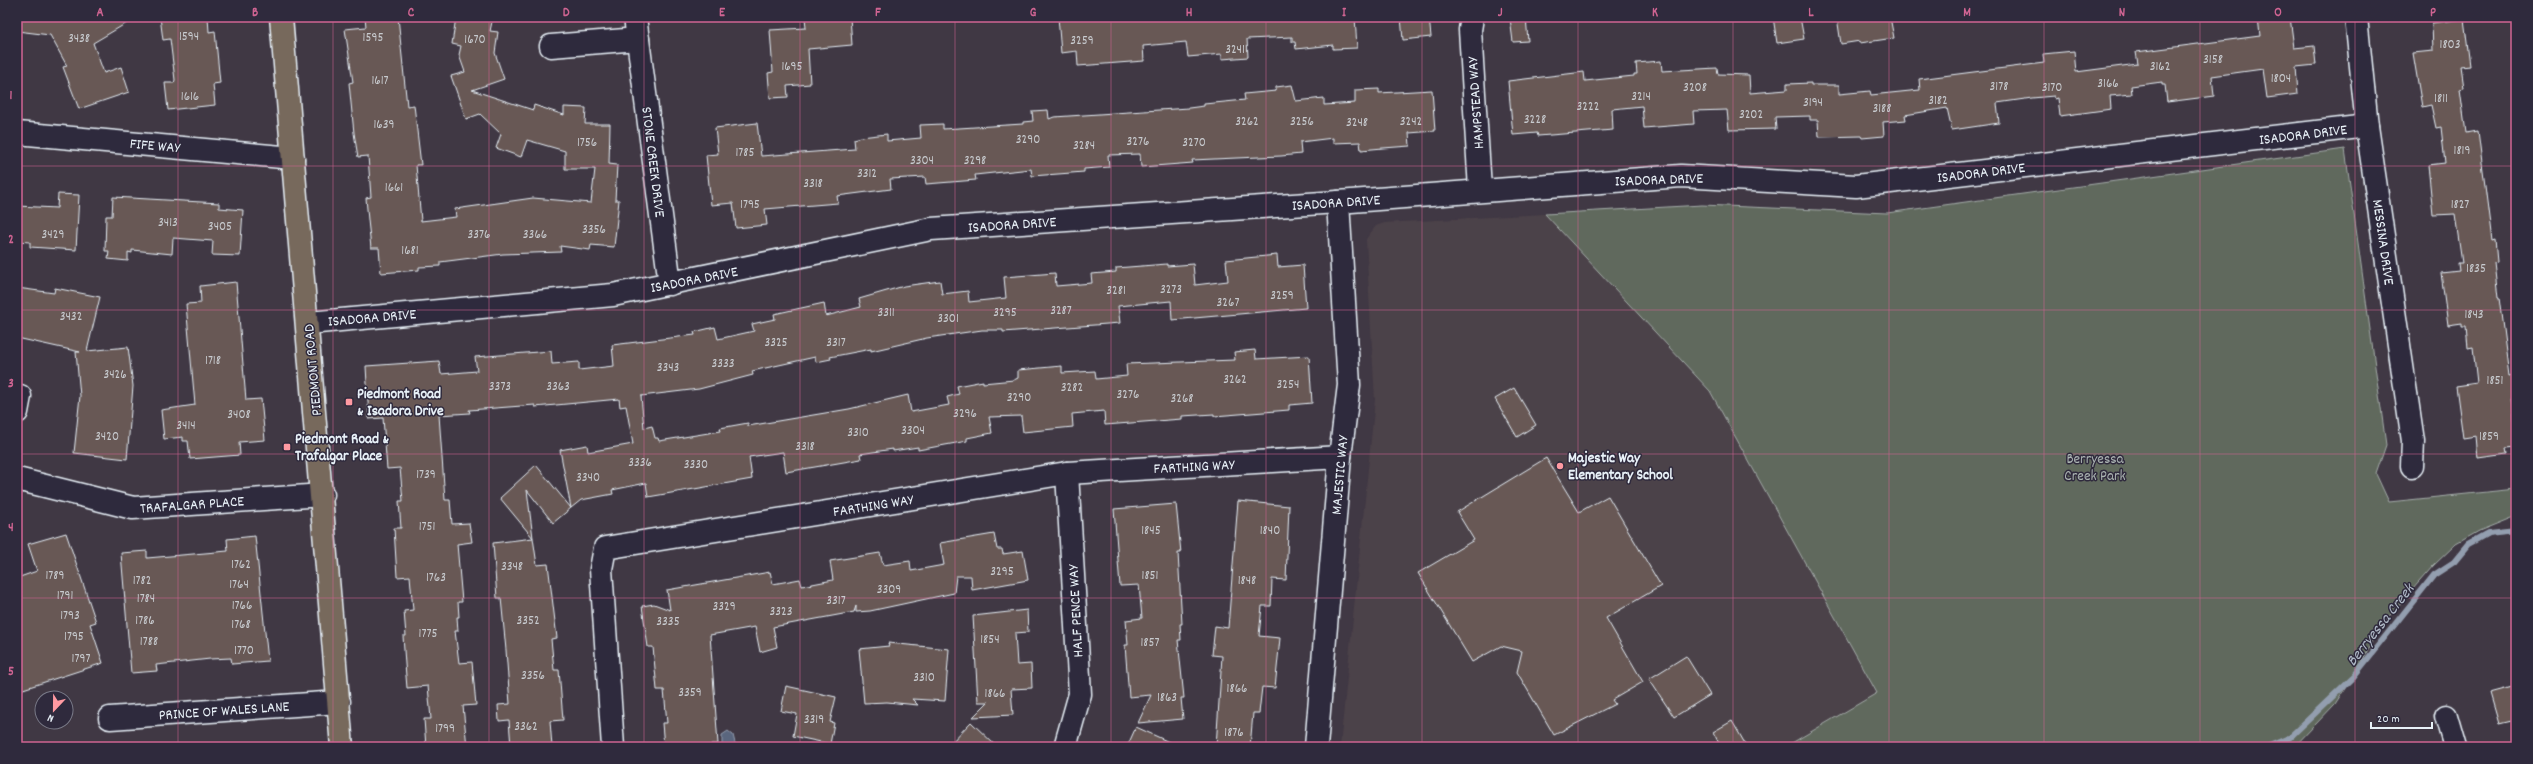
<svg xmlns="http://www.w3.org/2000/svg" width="2533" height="764" font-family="Dekko,sans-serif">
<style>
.built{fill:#4c4249}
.green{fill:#61695d;stroke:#a4adaa}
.water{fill:#5a667e;stroke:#939eaf}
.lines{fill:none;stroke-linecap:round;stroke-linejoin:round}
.stream{stroke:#939eaf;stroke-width:6}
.building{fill:#675855;stroke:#e8f1f8}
.minor-casing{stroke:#e8f1f8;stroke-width:25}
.major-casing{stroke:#e8f1f8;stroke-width:25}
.minor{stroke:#2f2a3d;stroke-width:22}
.major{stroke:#77695c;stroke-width:22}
.grid{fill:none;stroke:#cf6492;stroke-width:1;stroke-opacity:0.55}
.poi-dot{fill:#ff9aa2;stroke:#2f2a3d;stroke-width:1.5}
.labels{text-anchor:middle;stroke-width:3;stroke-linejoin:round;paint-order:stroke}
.number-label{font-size:13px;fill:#c8cbcf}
.street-label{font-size:15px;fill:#e8f1f8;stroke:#2f2a3d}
.poi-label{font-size:15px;font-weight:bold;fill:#e8f1f8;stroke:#2f2a3d;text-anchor:start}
.park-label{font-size:15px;fill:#abb4b2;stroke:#2f2a3d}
.water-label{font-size:16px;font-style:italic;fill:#afb9c7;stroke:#2f2a3d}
.neatline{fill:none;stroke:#cf6492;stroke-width:1.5}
.grid-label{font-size:13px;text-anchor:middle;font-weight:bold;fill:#cf6492}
</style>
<rect width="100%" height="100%" fill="#403844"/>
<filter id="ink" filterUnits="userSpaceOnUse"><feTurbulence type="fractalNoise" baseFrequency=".025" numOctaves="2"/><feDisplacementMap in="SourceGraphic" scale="8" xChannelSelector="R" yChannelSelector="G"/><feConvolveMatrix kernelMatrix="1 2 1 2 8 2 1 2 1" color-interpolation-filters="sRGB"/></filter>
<g filter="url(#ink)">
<!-- built -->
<polygon class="built" points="1545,214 1710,391 1877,693 1785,747 1340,747 1375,400 1366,239 1376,226 1385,223"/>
<!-- green -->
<polygon class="green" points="2345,149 2386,445 2376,474 2389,502 2516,489 2516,516 2479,531 2456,544 2433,566 2377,630 2362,662 2335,704 2294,747 1785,747 1877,693 1710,391 1545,214 1702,205 1887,213"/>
<!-- water -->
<polygon class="water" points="728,731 733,735 736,747 722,747 722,735"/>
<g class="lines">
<!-- stream -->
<polyline class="stream" points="2267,747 2289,738 2354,676 2434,575 2454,562 2468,545 2488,534 2516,531"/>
</g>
<!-- building -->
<g class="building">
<polygon points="17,17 137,17 93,43 104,73 121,67 129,92 79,109 63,67 67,66 50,35 17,31"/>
<polygon points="160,17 208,17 209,32 215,31 220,83 213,84 215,105 168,110 165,83 174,83 175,80 170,39 163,40"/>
<polygon points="365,17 398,17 407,106 414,105 421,165 416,165 421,221 456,217 455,209 533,198 591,203 595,169 565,169 565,151 527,140 521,157 496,148 501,134 480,114 466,119 451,76 465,72 459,55 461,46 452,44 456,17 493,17 490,31 498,32 495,53 504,79 472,90 533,110 534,105 564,115 564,107 586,108 585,124 610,124 609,164 617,165 615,200 619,200 614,247 591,245 590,250 560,246 561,252 503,254 440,262 440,266 419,267 419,270 381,273 379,248 371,248 368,220 366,198 371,197 368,156 358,157 354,133 349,83 353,82 345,29 366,27"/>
<polygon points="805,17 850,17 852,45 808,49 810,84 787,86 788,97 770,98 768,73 773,72 770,30 806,28"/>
<polygon points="1058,17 1355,17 1357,48 1333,49 1333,45 1296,49 1295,42 1292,42 1292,37 1247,39 1248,57 1222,59 1222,54 1188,57 1186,42 1143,46 1144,61 1078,66 1077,51 1061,53"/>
<polygon points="1401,17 1429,17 1431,37 1403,40"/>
<polygon points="1526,17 1528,41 1513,42 1510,18"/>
<polygon points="1773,17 1800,17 1804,39 1777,43"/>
<polygon points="1837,17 1890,17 1894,38 1860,43 1860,41 1841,44"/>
<polygon points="2258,17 2290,17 2294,48 2314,46 2316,65 2296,67 2298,94 2267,98 2263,69 2212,76 2214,96 2167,102 2165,85 2162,85 2162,82 2131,86 2132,94 2110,96 2111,109 2060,116 2058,98 2055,99 2054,96 2032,98 1997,103 1999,123 1952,130 1947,108 1905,115 1906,120 1883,122 1884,136 1862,138 1861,136 1819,137 1818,120 1810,120 1810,116 1775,117 1776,129 1729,130 1727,110 1693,111 1694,124 1644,128 1642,106 1612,109 1613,130 1538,136 1537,133 1513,135 1508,81 1584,72 1585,81 1634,76 1634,74 1637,74 1636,63 1661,61 1662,71 1717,68 1718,74 1749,75 1750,93 1787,90 1787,84 1811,83 1811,85 1839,85 1839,94 1870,91 1871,95 1920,90 1919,79 2044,63 2043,54 2074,51 2076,72 2138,64 2136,52 2260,36"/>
<polygon points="2464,19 2470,66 2461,67 2464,88 2460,89 2466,133 2478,131 2492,241 2495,240 2497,262 2494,263 2498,298 2499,298 2509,376 2513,375 2515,397 2511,397 2516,447 2506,448 2507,454 2478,458 2476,436 2463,438 2456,386 2477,383 2473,347 2468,348 2466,326 2462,326 2462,323 2448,325 2441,273 2459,271 2458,263 2462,263 2455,214 2433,215 2428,165 2445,163 2441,127 2436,128 2431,105 2422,107 2413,53 2433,51 2432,23"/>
<polygon points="1292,85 1296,101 1324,98 1324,105 1355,103 1355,90 1379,89 1379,93 1432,90 1435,131 1409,133 1410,146 1383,148 1361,150 1360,142 1333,143 1333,138 1300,142 1301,154 1281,156 1192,160 1193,163 1141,167 1140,154 1108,155 1109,167 1084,169 1084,172 1032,176 1031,169 975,175 976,180 926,184 925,177 890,179 891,189 837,196 838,203 765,209 767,225 736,228 733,203 711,205 706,155 718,154 715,128 757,123 761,156 855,149 854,139 861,137 887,134 887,141 921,138 920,125 943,124 943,129 1023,124 1023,122 1033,121 1032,111 1048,110 1049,119 1054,117 1189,108 1204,106 1204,104 1245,100 1244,94 1276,91 1276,87"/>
<polygon points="58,194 79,195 76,250 30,247 30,242 17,241 17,206 57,208"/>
<polygon points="113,197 219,203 219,208 243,210 240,256 212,255 213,241 173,238 172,254 132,250 132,253 128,252 128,261 108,259 109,251 105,251 106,216 112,216"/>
<polygon points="1277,255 1278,267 1303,265 1306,308 1172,320 1171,301 1118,306 1120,323 1003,332 1003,330 982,330 927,338 871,351 871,349 830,357 831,359 816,362 815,357 752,371 753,375 699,389 641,396 644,428 652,426 655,438 658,438 659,441 721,431 720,428 748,423 748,426 849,409 908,395 911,412 949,405 947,397 959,394 957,386 983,381 983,383 1014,380 1018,378 1018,370 1062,366 1062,373 1095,371 1096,379 1127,376 1126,364 1235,360 1234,352 1255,350 1256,359 1309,356 1312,403 1289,405 1289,410 1214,416 1214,414 1182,416 1182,419 1105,425 1104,411 1072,414 1073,427 1023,432 1021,416 989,417 992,433 967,438 967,441 918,450 918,447 893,451 893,449 860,454 861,459 786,472 783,452 749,457 752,479 648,497 646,483 612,490 613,494 581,500 571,508 560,450 587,445 588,452 633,444 626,406 620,407 619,399 535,407 535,405 469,410 470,413 439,415 445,500 450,500 452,524 469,523 472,542 457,544 462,602 458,602 459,617 457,617 458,631 455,631 459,663 472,662 476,705 463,706 467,747 426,747 424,719 431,719 428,686 407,688 405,664 403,636 406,636 404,611 413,610 410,576 397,577 394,528 401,528 399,501 403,501 400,468 387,469 383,418 369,419 366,366 439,361 441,374 477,371 475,357 551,351 552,364 579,362 579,370 614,366 612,345 695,335 694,332 715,327 718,339 754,331 752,324 775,319 774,314 824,303 826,316 861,307 859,299 904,286 940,281 942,294 968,291 969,302 1006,298 1004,277 1055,273 1056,286 1092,283 1091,274 1116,272 1116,268 1167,264 1167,266 1193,264 1195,285 1228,281 1226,260"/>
<polygon points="236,282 246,400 261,399 265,440 239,442 240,455 190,459 188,441 183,441 183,437 164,439 161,410 195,405 186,304 201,303 200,286"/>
<polygon points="17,288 54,293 55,288 100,297 87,351 128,347 133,386 127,459 74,453 80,396 76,352 80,352 17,338"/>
<polygon points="1514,388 1536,425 1517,437 1495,399"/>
<polygon points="1546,458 1579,512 1608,496 1661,586 1606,618 1643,682 1612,700 1615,704 1554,735 1517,672 1522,651 1501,646 1472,662 1418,573 1474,540 1457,512"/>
<polygon points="536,465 571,508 553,523 527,490 533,538 500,498"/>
<polygon points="1238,501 1289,506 1286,580 1272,579 1271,606 1262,606 1259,636 1280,638 1275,688 1262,687 1259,713 1253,713 1250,747 1216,747 1222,656 1212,655 1215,626 1228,628"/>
<polygon points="1176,504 1181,553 1178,553 1182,624 1180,624 1181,640 1178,640 1184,698 1181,698 1183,719 1138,723 1151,695 1129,697 1125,645 1128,645 1126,620 1142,618 1139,585 1120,586 1114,509"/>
<polygon points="66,533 96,622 90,624 103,663 17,691 17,598 22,597 17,578 37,571 28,544"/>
<polygon points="994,534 997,549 1002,549 1003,554 1023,551 1028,580 972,590 971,576 956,576 954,593 870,611 856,612 856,606 854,612 773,627 777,647 760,652 755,627 710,635 718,744 711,744 711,747 664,747 662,723 667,723 664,690 657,690 653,647 648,647 642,606 654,604 670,610 667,590 770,572 773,584 800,579 802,586 833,580 830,561 880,553 883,565 910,561 911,571 944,565 940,543"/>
<polygon points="255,536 268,661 232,664 231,658 210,659 156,665 157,671 131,673 121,553 147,551 147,558 228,551 227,539"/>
<polygon points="533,538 537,565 548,564 557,638 551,639 554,670 559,670 563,720 550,721 552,747 511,747 509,720 499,721 498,705 510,704 506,650 501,598 497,598 493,543"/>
<polygon points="1027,610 1028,632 1015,633 1017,665 1031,664 1032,688 1011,689 1013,715 973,717 988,702 978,702 973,616"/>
<polygon points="888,643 949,649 945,701 912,699 918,705 887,702 864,703 859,649 889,646"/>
<polygon points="1686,656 1710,695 1674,717 1649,679"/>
<polygon points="786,686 836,697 830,722 834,723 830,744 793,736 797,714 781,711"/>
<polygon points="2516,686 2516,720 2499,724 2490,693"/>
<polygon points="1732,721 1747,747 1721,747 1713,732"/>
<polygon points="971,722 997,747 947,747"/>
<polygon points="1136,727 1180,747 1127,747"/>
</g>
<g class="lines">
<defs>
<g id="minor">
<polyline points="635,17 670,284"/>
<polyline points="1472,17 1470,30 1480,189"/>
<polyline points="2356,17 2367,126 2413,441 2412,466"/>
<polyline points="551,46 638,39"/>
<polyline points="17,133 293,158"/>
<polyline points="308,323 613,295 931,229 1338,202 1681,176 1856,186 2367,126"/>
<polyline points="17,412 20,396"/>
<polyline points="17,479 133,508 323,495"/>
<polyline points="2446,716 2455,747"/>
<polyline points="110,718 339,702"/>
<polyline points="613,747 601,569 605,548 1067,473 1340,457"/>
<polyline points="1065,747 1080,694 1067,473"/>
<polyline points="1316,747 1340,457 1349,385 1338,202"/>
</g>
<polyline id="major" points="281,17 342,747"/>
</defs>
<!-- minor casing -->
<use href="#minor" class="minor-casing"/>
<!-- major casing -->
<use href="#major" class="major-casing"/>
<!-- minor -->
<use href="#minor" class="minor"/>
<!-- major -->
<use href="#major" class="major"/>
</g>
</g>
<!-- grid -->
<path class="grid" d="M178,17V747M333,17V747M489,17V747M644,17V747M800,17V747M955,17V747M1111,17V747M1266,17V747M1422,17V747M1578,17V747M1733,17V747M1889,17V747M2044,17V747M2200,17V747M2355,17V747M17,166H2516M17,310H2516M17,454H2516M17,598H2516"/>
<!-- markers -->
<g class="poi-dot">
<rect x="345" y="398" width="8" height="8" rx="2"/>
<rect x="283" y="443" width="8" height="8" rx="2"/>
<circle cx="1560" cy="466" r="4"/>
</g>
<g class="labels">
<!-- number labels -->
<g class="number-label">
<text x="189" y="40">1594</text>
<text x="373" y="41">1595</text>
<text x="79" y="42">3438</text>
<text x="475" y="43">1670</text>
<text x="1082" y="44">3259</text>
<text x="2450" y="48">1803</text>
<text x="1235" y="53">3241</text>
<text x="2213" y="63">3158</text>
<text x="792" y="70">1695</text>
<text x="2160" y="70">3162</text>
<text x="2281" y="82">1804</text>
<text x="380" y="84">1617</text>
<text x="2108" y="87">3166</text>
<text x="1999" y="90">3178</text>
<text x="1695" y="91">3208</text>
<text x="2052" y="91">3170</text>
<text x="190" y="100">1616</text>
<text x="1641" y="100">3214</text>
<text x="2441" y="102">1811</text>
<text x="1938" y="104">3182</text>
<text x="1813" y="106">3194</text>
<text x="1588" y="110">3222</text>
<text x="1882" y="112">3188</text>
<text x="1751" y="118">3202</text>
<text x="1535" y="123">3228</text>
<text x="1247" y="125">3262</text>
<text x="1302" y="125">3256</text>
<text x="1411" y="125">3242</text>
<text x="1357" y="126">3248</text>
<text x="384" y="128">1639</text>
<text x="1028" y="143">3290</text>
<text x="1138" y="145">3276</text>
<text x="587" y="146">1756</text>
<text x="1194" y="146">3270</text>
<text x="1084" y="149">3284</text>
<text x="2462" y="154">1819</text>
<text x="745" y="156">1785</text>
<text x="922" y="164">3304</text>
<text x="975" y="164">3298</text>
<text x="867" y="177">3312</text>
<text x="813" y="187">3318</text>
<text x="394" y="191">1661</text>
<text x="750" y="208">1795</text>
<text x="2460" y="208">1827</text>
<text x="168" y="226">3413</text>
<text x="220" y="230">3405</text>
<text x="594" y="233">3356</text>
<text x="53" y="238">3429</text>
<text x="479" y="238">3376</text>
<text x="535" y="238">3366</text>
<text x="410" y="254">1681</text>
<text x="2476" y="272">1835</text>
<text x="1171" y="293">3273</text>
<text x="1116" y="294">3281</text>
<text x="1282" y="299">3259</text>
<text x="1228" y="306">3267</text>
<text x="1061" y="314">3287</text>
<text x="886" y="316">3311</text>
<text x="1005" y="316">3295</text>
<text x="2474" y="318">1843</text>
<text x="71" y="320">3432</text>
<text x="948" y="322">3301</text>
<text x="776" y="346">3325</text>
<text x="836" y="346">3317</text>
<text x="213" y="364">1718</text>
<text x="723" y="367">3333</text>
<text x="668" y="371">3343</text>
<text x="115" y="378">3426</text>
<text x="1235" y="383">3262</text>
<text x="2495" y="384">1851</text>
<text x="1288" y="388">3254</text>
<text x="500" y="390">3373</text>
<text x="558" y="390">3363</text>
<text x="1072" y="391">3282</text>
<text x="1128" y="398">3276</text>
<text x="1019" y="401">3290</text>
<text x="1182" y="402">3268</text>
<text x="965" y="417">3296</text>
<text x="239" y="418">3408</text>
<text x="186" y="429">3414</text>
<text x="913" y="434">3304</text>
<text x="858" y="436">3310</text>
<text x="107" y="440">3420</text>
<text x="2489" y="440">1859</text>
<text x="805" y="450">3318</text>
<text x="640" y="466">3336</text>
<text x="696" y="468">3330</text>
<text x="426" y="478">1739</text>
<text x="588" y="481">3340</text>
<text x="427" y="530">1751</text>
<text x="1151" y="534">1845</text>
<text x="1270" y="534">1840</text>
<text x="241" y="568">1762</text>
<text x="512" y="570">3348</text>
<text x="1002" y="575">3295</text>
<text x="55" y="579">1789</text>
<text x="1150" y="579">1851</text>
<text x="436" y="581">1763</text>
<text x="142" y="584">1782</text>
<text x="1247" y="584">1848</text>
<text x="239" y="588">1764</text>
<text x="889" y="593">3309</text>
<text x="65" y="599">1791</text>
<text x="146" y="602">1784</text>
<text x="836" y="604">3317</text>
<text x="242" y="609">1766</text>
<text x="724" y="610">3329</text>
<text x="781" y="615">3323</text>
<text x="70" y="619">1793</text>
<text x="145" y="624">1786</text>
<text x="528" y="624">3352</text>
<text x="668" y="625">3335</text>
<text x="241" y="628">1768</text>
<text x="428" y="637">1775</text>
<text x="74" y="640">1795</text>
<text x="990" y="643">1854</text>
<text x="149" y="645">1788</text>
<text x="1150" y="646">1857</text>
<text x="244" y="654">1770</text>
<text x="81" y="662">1797</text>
<text x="533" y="679">3356</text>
<text x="924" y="681">3310</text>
<text x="1237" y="692">1866</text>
<text x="690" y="696">3359</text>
<text x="995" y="697">1866</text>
<text x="1167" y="701">1863</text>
<text x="814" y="723">3319</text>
<text x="526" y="730">3362</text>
<text x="445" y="732">1799</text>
<text x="1234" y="736">1876</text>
</g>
<!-- street labels -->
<g class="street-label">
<text transform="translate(1475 103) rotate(-94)" y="5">HAMPSTEAD WAY</text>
<text transform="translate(2303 134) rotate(-7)" y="5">ISADORA DRIVE</text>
<text transform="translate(155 145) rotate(5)" y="5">FIFE WAY</text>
<text transform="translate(654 162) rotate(83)" y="5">STONE CREEK DRIVE</text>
<text transform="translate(1981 172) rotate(-7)" y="5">ISADORA DRIVE</text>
<text transform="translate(1659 179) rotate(-2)" y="5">ISADORA DRIVE</text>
<text transform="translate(1336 202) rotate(-4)" y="5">ISADORA DRIVE</text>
<text transform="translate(1012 224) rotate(-4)" y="5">ISADORA DRIVE</text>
<text transform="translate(2384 242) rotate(82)" y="5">MESSINA DRIVE</text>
<text transform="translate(694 279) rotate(-11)" y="5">ISADORA DRIVE</text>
<text transform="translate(372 317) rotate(-5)" y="5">ISADORA DRIVE</text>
<text transform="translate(312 370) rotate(-95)" y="5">PIEDMONT ROAD</text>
<text transform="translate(1194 466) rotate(-3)" y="5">FARTHING WAY</text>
<text transform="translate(1339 475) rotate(-85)" y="5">MAJESTIC WAY</text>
<text transform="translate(192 504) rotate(-4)" y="5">TRAFALGAR PLACE</text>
<text transform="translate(873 505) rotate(-9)" y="5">FARTHING WAY</text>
<text transform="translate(1075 611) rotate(-93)" y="5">HALF PENCE WAY</text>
<text transform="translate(224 710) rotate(-4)" y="5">PRINCE OF WALES LANE</text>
</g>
<!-- poi labels -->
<g class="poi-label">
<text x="357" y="398">Piedmont Road<tspan x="357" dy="17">&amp; Isadora Drive</tspan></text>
<text x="295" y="443">Piedmont Road &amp;<tspan x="295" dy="17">Trafalgar Place</tspan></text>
<text x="1568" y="462">Majestic Way<tspan x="1568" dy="17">Elementary School</tspan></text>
</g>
<!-- park labels -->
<g class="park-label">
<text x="2095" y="463">Berryessa<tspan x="2095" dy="17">Creek Park</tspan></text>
</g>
<!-- water labels -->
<g class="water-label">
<text transform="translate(2379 624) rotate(-52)" y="6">Berryessa Creek</text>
</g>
</g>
<!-- margin -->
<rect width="2533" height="764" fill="none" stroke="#2f2a3d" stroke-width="44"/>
<!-- north arrow -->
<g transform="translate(54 710) rotate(202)"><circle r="19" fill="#2f2a3d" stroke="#797a88"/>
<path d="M0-3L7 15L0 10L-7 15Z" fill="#ff9aa2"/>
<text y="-6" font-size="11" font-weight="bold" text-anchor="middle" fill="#e8f1f8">N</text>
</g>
<!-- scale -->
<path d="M2371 722v6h61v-6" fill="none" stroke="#e8f1f8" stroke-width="2"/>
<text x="2377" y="722" font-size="12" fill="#e8f1f8" stroke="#2f2a3d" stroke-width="3" paint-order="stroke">20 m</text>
<rect x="22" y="22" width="2489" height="720" class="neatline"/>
<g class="grid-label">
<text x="100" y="16">A</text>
<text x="255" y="16">B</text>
<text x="411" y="16">C</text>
<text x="566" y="16">D</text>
<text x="722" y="16">E</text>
<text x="878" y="16">F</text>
<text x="1033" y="16">G</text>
<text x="1189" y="16">H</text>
<text x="1344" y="16">I</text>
<text x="1500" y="16">J</text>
<text x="1655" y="16">K</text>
<text x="1811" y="16">L</text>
<text x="1967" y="16">M</text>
<text x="2122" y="16">N</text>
<text x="2278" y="16">O</text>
<text x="2433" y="16">P</text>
<text x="11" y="99">1</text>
<text x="11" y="243">2</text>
<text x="11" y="387">3</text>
<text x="11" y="531">4</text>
<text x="11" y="675">5</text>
</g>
</svg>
